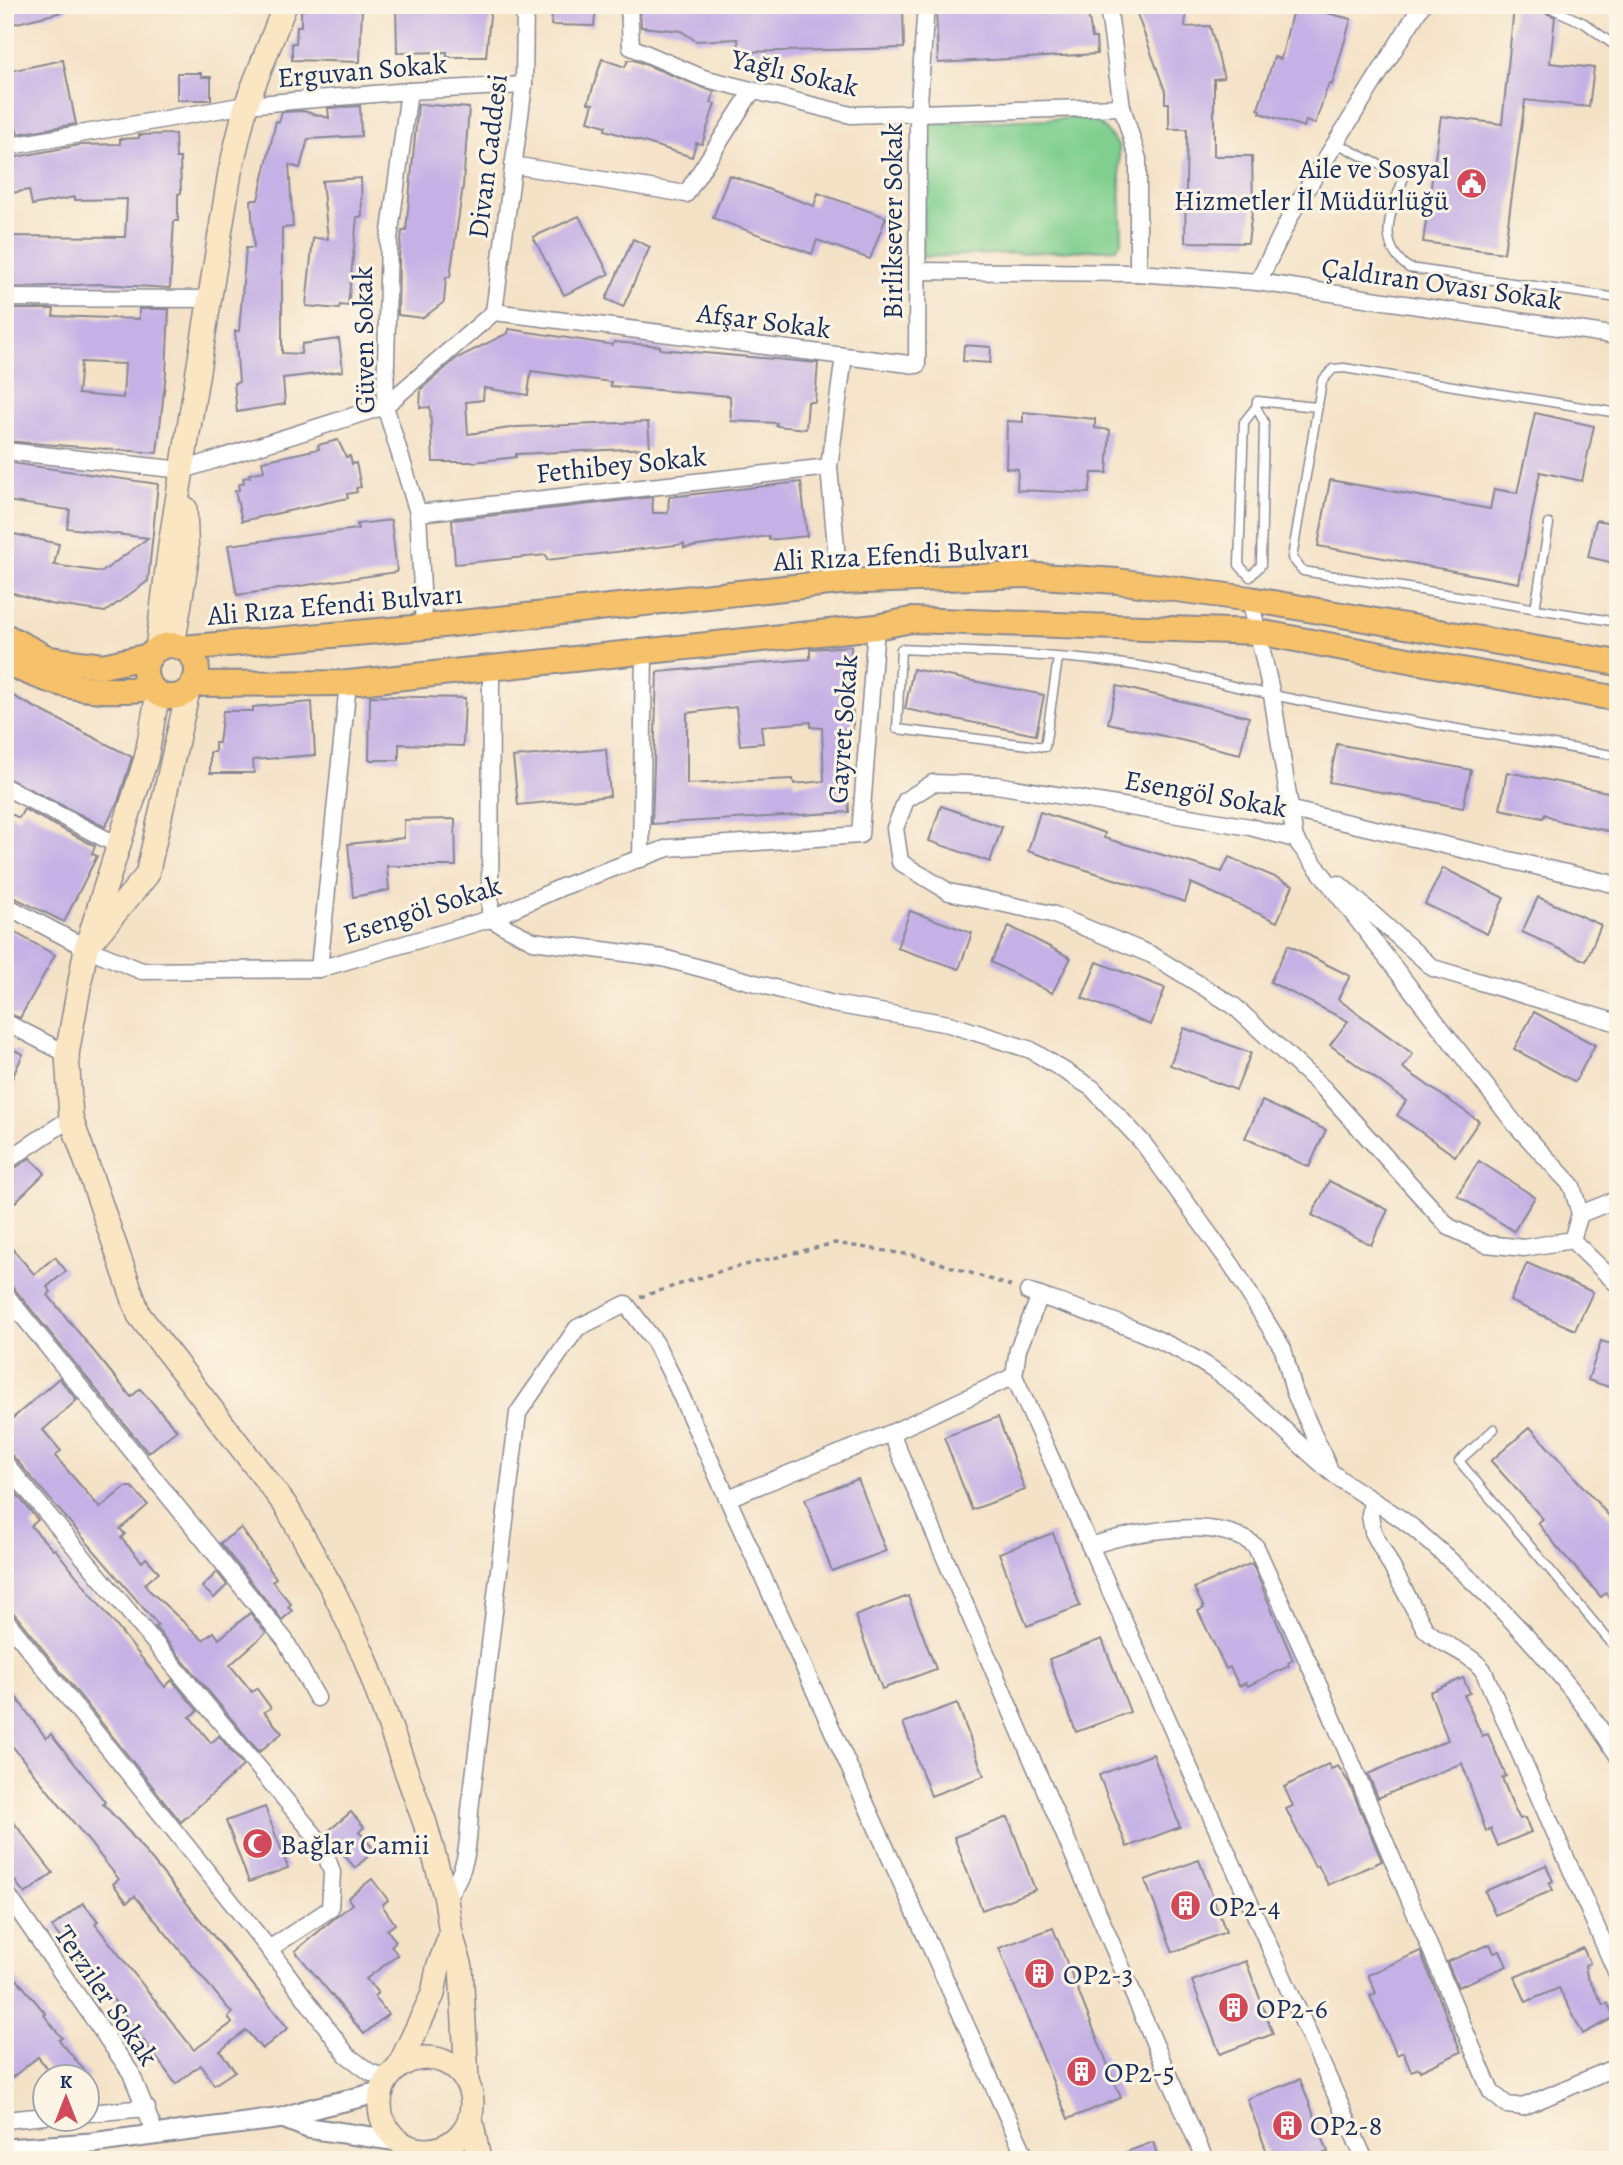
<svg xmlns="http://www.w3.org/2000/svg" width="1623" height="2165" font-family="Alegreya,serif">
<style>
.green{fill:#80cf8f;stroke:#4e7f76;stroke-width:2}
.forest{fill:#68b27a;stroke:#42706c;stroke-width:2}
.building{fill:#c5b1e5;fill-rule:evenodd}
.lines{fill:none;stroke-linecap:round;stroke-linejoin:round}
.service-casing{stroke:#888892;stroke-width:11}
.minor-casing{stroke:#888892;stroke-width:19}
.tertiary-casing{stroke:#888892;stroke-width:23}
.secondary-casing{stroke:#888892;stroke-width:26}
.primary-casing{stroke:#888892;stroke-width:28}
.path{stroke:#888892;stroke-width:3.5;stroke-dasharray:5 5;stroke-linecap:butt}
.service{stroke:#fff;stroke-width:8}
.minor{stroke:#fff;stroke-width:16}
.tertiary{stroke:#fff;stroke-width:19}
.secondary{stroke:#fbe6c4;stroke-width:23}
.primary{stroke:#f5c16b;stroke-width:24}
.labels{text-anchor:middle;stroke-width:6;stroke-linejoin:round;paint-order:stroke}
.street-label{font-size:28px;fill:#1b2f5e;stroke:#fcf5e5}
.poi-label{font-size:28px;fill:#1b2f5e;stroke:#fcf5e5;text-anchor:start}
</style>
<rect width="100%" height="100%" fill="#fcf5e5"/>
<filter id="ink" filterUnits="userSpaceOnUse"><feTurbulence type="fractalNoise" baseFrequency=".0143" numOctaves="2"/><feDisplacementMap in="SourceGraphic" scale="14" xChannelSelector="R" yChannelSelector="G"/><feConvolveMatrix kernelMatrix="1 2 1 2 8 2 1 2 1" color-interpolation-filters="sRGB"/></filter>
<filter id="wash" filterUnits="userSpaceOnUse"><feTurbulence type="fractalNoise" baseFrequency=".00686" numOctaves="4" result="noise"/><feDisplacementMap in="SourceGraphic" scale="28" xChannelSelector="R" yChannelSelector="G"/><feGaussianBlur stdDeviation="1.57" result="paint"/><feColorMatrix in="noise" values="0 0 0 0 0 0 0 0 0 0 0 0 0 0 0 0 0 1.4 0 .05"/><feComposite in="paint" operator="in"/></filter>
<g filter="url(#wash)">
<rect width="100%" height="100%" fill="#f4e2c7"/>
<!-- green -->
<polygon class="green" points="1094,117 1119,146 1122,241 1116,249 923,257 925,124"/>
<!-- forest -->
<polygon class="forest" points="230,2156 324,2158 329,2160 192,2160"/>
<g id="blocks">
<!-- building -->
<g class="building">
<polygon points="5,5 66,5 66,11 5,26"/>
<polygon points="306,5 362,5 360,62 292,60 292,43 296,43 297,26 301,26 301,10 305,10"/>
<polygon points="396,5 491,5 486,57 447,57 447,52 397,53"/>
<polygon points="553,5 593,5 596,8 594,26 551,25"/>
<polygon points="640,5 903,5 904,48 739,52 738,39 696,41 681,31 641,27"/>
<polygon points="936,5 1087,6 1092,38 1096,38 1097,54 938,63"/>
<polygon points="1138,5 1187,5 1185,27 1210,26 1224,78 1214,79 1214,156 1252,156 1253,204 1248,243 1185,242 1187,129 1169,129 1169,103 1165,103 1165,91 1137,14"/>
<polygon points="1294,5 1351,19 1332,85 1329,83 1315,124 1306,121 1304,127 1260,113 1261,110 1258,109 1274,57 1281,59"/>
<polygon points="1514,8 1542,11 1555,17 1550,63 1594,68 1589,107 1525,100 1504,253 1423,242 1441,116 1502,124"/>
<polygon points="602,59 625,67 628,60 634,60 714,92 711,103 715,104 702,144 696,143 692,157 605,130 606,126 588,121 593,104 588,103"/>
<polygon points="63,60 76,124 18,134 15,123 5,125 5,72"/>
<polygon points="177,73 201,73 201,77 211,77 211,100 177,100"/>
<polygon points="418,104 469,108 463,186 450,277 446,277 444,302 423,318 398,315 399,258 402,231 406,231"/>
<polygon points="360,106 361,136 308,139 300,168 289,165 293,227 282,228 282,353 301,354 302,344 339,339 343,371 283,378 285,404 237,412 234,383 239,382 235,331 239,331 246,248 254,248 251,200 258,200 276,121 279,122 282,112 303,111 329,118 328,108"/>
<polygon points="175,134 176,158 180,158 181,193 178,194 178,221 174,221 170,288 98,284 5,288 6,236 125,237 127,199 75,200 75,197 32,205 29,190 5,194 5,159 80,145 120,144 120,139 139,138 139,135"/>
<polygon points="729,175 814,206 818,193 886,217 870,259 817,240 812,254 713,218"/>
<polygon points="361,178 362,217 357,217 348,306 340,305 339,309 306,306 313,238 328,239 322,181"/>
<polygon points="579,216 609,274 564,295 533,237"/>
<polygon points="633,239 650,247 623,307 606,299"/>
<path d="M5,309H54L53,316L139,319V309H169L166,373L157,453L5,441ZM81,362L125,364L123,398L78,394Z"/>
<polygon points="509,329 613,345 614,342 660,346 660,349 818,363 815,402 808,402 806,429 776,426 777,423 731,421 730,396 610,386 611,382 531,371 528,395 484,388 483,400 466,402 468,434 517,427 648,422 650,448 516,454 516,457 474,462 433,462 430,407 420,408 421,389 457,358 508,333"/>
<polygon points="964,345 991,347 990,363 963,361"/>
<polygon points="1023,412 1095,419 1095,428 1110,430 1107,473 1092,473 1089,493 1017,490 1018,469 1006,468 1007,421 1023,422"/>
<polygon points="1535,413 1594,426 1582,481 1540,472 1519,583 1318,546 1330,480 1490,509 1494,489 1517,493"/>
<polygon points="338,440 346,457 350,456 352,464 356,463 361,487 356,488 357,492 347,494 348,498 242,521 235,491 239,490 238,485 244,483 243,478 250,477 249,474 264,471 262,461 319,449 318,445"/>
<polygon points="5,462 158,484 148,581 105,612 50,604 10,592 11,587 5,585 5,532 59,544 54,565 102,572 148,538 67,528 70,510 5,501"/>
<polygon points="801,482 807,536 769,540 769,536 684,548 684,544 547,560 546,555 455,564 452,520 652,497 653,513 668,513 669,497"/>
<polygon points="391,520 397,572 237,595 228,545 358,529 357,524"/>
<polygon points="1596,520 1618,524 1618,564 1588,557"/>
<path d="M851,646L853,729H845L849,812L652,824L657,672L810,659V649ZM736,707L740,745L763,743L761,726L811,722V727L822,728L824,781L794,784L793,779L687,784V713Z"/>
<polygon points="913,669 1044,695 1036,735 905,709"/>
<polygon points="1117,686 1249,717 1240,754 1108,723"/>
<polygon points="5,692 132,757 118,802 105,827 5,777"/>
<polygon points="370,696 465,698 463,746 399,744 399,760 369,760"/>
<polygon points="312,702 315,755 253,760 254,773 210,773 210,752 215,752 215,743 219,743 223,711 253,711 253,707"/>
<polygon points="1337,744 1471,770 1463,808 1329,782"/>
<polygon points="606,749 610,796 518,805 513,757"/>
<polygon points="1507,772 1618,794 1618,833 1559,821 1545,814 1543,818 1500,809"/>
<polygon points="941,806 1002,827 990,862 929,841"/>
<polygon points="24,809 95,846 92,854 97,856 64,922 5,893 5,811 19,818"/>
<polygon points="1040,812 1105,833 1104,838 1222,872 1229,857 1293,885 1277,922 1191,883 1185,902 1028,851"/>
<polygon points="455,819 456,866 387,866 389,890 353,897 348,844 404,838 404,820"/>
<polygon points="1443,868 1504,898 1487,934 1425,904"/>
<polygon points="1538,897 1601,925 1586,961 1522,932"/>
<polygon points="910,911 972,933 959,969 897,948"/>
<polygon points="1009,926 1071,958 1052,993 991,962"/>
<polygon points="5,927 55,955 20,1018 5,1012"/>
<polygon points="1288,945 1350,976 1338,999 1413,1054 1403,1068 1479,1121 1455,1156 1397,1115 1406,1101 1330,1045 1348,1021 1270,982"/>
<polygon points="1097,962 1165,988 1151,1025 1082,998"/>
<polygon points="1534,1012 1595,1045 1575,1082 1514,1049"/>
<polygon points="1184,1028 1251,1053 1236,1090 1170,1065"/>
<polygon points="5,1034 10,1037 5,1046 23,1054 5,1094"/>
<polygon points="1262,1101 1326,1130 1309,1167 1245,1138"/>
<polygon points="30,1158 45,1173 5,1212 5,1175"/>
<polygon points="1479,1161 1535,1197 1514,1231 1457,1195"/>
<polygon points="1329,1181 1388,1210 1371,1245 1312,1215"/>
<polygon points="5,1240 34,1274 55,1257 66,1271 47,1287 51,1292 48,1295 131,1397 140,1389 177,1430 148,1453 13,1287 5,1284"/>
<polygon points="1527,1263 1593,1292 1575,1330 1510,1301"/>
<polygon points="1601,1341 1618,1346 1618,1390 1588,1380"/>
<polygon points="59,1378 77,1400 43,1430 61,1451 55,1456 100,1508 125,1487 132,1487 148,1505 120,1529 125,1534 121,1538 142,1562 146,1558 159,1572 145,1584 149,1590 203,1640 214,1632 219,1639 250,1613 266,1633 230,1665 252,1692 257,1689 271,1708 264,1712 282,1733 259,1752 155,1627 158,1625 13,1456 5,1453 5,1425"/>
<polygon points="998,1417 1025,1490 972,1510 944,1437"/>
<polygon points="1530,1427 1618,1526 1618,1606 1606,1593 1601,1597 1558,1548 1538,1523 1543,1519 1491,1461"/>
<polygon points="858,1479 886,1551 832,1571 805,1499"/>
<polygon points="5,1480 38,1520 31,1526 53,1550 55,1549 165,1687 172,1680 198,1711 190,1717 211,1743 219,1736 243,1766 181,1822 13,1612 5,1609"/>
<polygon points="241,1528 276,1578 272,1581 291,1604 288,1607 292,1611 282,1620 220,1543"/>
<polygon points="1053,1533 1080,1606 1027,1626 999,1553"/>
<polygon points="1252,1563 1293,1660 1288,1663 1289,1666 1248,1686 1246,1683 1239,1686 1230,1667 1226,1669 1198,1611 1204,1608 1194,1588"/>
<polygon points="217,1572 227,1585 214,1598 202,1587"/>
<polygon points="908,1596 936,1669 882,1689 855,1616"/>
<polygon points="1102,1639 1130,1712 1076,1732 1049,1659"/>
<polygon points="1463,1678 1470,1693 1464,1695 1482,1736 1488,1734 1506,1776 1502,1778 1515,1810 1520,1819 1525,1818 1531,1832 1498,1846 1491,1829 1486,1831 1462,1763 1378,1798 1368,1774 1448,1740 1430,1692"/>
<polygon points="5,1682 46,1738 51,1734 105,1802 103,1804 130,1833 288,2028 262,2049 246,2030 220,2051 235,2071 214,2085 200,2065 176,2084 111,1997 93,1980 52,1927 83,1903 98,1921 95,1924 194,2050 232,2023 228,2017 232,2013 135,1896 127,1902 113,1884 119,1879 5,1737"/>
<polygon points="957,1703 984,1776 931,1796 903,1723"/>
<polygon points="1153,1754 1180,1827 1127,1847 1099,1775"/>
<polygon points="1328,1764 1331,1769 1338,1766 1349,1783 1382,1861 1328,1885 1318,1865 1315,1867 1286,1809 1293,1806 1284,1787"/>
<polygon points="265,1807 288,1868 249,1882 226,1821"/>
<polygon points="5,1811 53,1873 25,1894 5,1868"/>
<polygon points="351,1812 364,1827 359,1832 375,1850 355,1868 326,1833"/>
<polygon points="1008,1817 1035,1890 982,1910 954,1837"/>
<polygon points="1199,1860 1226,1932 1173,1952 1145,1880"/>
<polygon points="1546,1865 1553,1881 1549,1883 1553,1890 1495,1915 1485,1891"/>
<polygon points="372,1879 388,1900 382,1905 395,1924 387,1930 396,1941 391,1946 398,1955 366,1979 378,1993 374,1996 388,2014 364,2034 295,1951 352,1904 348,1898"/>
<polygon points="1053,1928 1121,2098 1068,2119 999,1948"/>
<polygon points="1490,1944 1494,1953 1500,1951 1507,1966 1458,1987 1447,1962"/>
<polygon points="1583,1948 1590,1963 1585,1965 1587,1976 1603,2005 1607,2003 1615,2017 1583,2034 1559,1988 1526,2002 1515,1977"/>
<polygon points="1420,1951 1461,2052 1420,2071 1419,2068 1411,2071 1403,2052 1397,2055 1370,1996 1376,1993 1368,1975"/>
<polygon points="1246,1961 1273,2034 1220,2054 1192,1981"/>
<polygon points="5,1965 46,2014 44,2015 62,2038 59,2040 90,2077 55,2077 38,2057 5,2083"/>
<polygon points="1300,2079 1328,2152 1306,2160 1270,2160 1247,2099"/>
<polygon points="1153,2142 1159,2160 1110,2160 1110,2158"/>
</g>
</g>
</g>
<g filter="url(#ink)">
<use href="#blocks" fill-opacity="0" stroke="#888892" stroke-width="2"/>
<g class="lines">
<defs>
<g id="service">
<polyline points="1544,5 1584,23 1618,48"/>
<path d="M1336,143L1404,177C1392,210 1374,243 1409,268L1618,298"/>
<polyline points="1256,407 1264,422 1261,565 1250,577 1239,565 1244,422 1256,407 1257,401 1317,407"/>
<polyline points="1618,413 1344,368 1333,369 1322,381 1292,558 1303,571 1618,622"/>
<polyline points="1535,609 1549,524"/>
<path d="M1058,658L1045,747L897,729L901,649C980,653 1061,654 1139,666C1185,673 1228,686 1273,695C1387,719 1503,736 1618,756"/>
<polyline points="1494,1429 1459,1461 1618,1651"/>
</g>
<g id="minor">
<polyline points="629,5 631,47 703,78 851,115 1122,107"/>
<polyline points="1108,5 1122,107 1138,159 1138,273 1258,282 1618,336"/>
<polyline points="409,91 389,239 385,406 418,513 424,627"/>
<polyline points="5,147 246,105 409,91 524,85"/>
<polyline points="513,165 686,194 752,91"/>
<polyline points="918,271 1138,273"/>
<polyline points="1258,282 1293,211 1422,5"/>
<polyline points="5,298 210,299"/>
<polyline points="494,312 844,356 829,467 839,582"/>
<polyline points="494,312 524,85 525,5"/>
<polyline points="844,356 917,365 918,116 926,5"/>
<polyline points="5,451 183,470 385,406 494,312"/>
<polyline points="418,513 829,467"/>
<polyline points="1250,599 1272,695 1295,839 1250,827 996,785 933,783 906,800 895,828 900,862 949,892 1052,914 1152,955 1234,1006 1324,1089 1449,1227 1486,1244 1524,1248 1572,1240 1580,1214 1572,1186 1515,1124 1295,839"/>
<polyline points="491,670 490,919 533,941 663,958 833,1004 949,1024 1031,1050 1092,1088 1143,1143 1233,1267 1283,1349 1294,1391 1330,1471"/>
<polyline points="5,787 119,846"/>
<polyline points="1292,810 1618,885"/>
<polyline points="641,859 644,653"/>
<polyline points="1339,884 1433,968 1618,1023"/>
<polyline points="5,905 86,948 142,971 319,969 490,919 562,887 668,848 860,835 876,627"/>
<polyline points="319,969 348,683"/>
<polyline points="5,1022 67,1054"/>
<polyline points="5,1162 71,1118"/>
<polyline points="1580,1214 1618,1199"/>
<polyline points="1572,1240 1618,1285"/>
<path d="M1028,1292C1093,1314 1161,1334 1218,1373C1259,1402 1291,1439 1330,1471C1357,1494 1390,1508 1417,1531C1493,1596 1565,1671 1618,1756"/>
<polyline points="5,1294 285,1640 317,1698"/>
<polyline points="1014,1376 1018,1349 1040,1296"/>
<polyline points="891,1433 1014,1376 1365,2160"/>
<polyline points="5,1463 322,1844 332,1872 330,1909 269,1949"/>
<polyline points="728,1498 891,1433 1205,2160"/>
<path d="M1372,1500L1370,1515L1373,1532L1425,1629C1442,1646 1468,1651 1483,1670L1618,1976"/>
<path d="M1090,1546C1132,1532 1220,1514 1256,1547L1323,1695L1491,2092L1507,2105L1523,2107L1618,2066"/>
<polyline points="5,1619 269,1949 347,2055 371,2073 388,2077"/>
<polyline points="5,1891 131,2073 155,2133"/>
<path d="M446,1899C468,1868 468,1847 470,1810L518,1413L577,1328L626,1304L655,1342L673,1378L1027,2160"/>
<polyline points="88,2113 147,2108"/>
<polyline points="5,2120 46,2116"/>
</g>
<g id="tertiary">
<polyline points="283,2118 308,2128 399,2141"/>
<path d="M5,2149L92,2143L283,2118C315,2105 349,2102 381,2091"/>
</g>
<g id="secondary">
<polyline points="173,646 187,559 185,508"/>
<polyline points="157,650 170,545 230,172 246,105 285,5"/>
<polyline points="158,693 146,759 86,948 67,1054 71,1118 139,1315 286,1506 333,1590 365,1658 425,1823 446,1899 451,1934 461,1967 467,2080"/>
<polyline points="95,937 147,875 188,691"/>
<circle cx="426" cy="2104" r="46"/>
<polyline points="399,2066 433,1994 438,1968 451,1934"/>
<polyline points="471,2119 479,2160"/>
</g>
<g id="primary">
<polyline points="5,636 49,659 102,666 150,656"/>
<circle cx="171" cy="671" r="26"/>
<polyline points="182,648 424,627 839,582 1025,575 1117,581 1250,599 1618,663"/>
<path d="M5,661C55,687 96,695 152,688"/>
<polyline points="193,684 348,683 876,627 911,620 1258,632 1618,699"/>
</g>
</defs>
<!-- service casing -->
<use href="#service" class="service-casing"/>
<!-- minor casing -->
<use href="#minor" class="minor-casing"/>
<!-- tertiary casing -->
<use href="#tertiary" class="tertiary-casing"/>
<!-- secondary casing -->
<use href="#secondary" class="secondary-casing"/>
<!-- primary casing -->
<use href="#primary" class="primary-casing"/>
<!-- path -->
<polyline class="path" points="640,1297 721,1271 835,1243 918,1256 1011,1286"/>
<!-- service -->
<use href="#service" class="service"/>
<!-- minor -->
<use href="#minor" class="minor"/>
<!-- tertiary -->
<use href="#tertiary" class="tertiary"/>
<!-- secondary -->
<use href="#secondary" class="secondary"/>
<!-- primary -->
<use href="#primary" class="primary"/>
</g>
</g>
<!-- icons -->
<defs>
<symbol id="civic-disc" viewBox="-11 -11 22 22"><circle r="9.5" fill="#d1495b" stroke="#fcf5e5"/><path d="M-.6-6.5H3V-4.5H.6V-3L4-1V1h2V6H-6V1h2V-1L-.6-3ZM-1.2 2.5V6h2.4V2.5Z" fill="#fff"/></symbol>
<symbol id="mosque-disc" viewBox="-11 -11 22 22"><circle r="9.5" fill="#d1495b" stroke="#fcf5e5"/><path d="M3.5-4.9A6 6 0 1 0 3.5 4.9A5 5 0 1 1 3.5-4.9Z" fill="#fff"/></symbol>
<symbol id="building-disc" viewBox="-11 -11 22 22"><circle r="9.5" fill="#d1495b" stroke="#fcf5e5"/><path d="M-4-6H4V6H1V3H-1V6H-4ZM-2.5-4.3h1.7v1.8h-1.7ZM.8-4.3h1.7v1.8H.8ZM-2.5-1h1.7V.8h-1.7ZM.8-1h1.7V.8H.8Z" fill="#fff"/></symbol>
</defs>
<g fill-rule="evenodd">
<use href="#civic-disc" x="1454" y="166" width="35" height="35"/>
<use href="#mosque-disc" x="240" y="1826" width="35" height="35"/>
<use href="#building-disc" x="1168" y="1888" width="35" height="35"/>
<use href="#building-disc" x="1022" y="1956" width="35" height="35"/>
<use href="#building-disc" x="1216" y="1990" width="35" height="35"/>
<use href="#building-disc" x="1064" y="2054" width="35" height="35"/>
<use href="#building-disc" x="1270" y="2108" width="35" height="35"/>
</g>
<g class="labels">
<!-- street labels -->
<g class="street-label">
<text transform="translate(362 70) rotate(-5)" y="10">Erguvan Sokak</text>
<text transform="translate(795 72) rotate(13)" y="10">Yağlı Sokak</text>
<text transform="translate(487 156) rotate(-83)" y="10">Divan Caddesi</text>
<text transform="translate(892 221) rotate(-90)" y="10">Birliksever Sokak</text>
<text transform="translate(1442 283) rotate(8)" y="10">Çaldıran Ovası Sokak</text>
<text transform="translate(764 320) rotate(7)" y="10">Afşar Sokak</text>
<text transform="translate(363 340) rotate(-91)" y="10">Güven Sokak</text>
<text transform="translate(621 464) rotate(-6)" y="10">Fethibey Sokak</text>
<text transform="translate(901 554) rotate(-3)" y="10">Ali Rıza Efendi Bulvarı</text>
<text transform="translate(335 604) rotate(-5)" y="10">Ali Rıza Efendi Bulvarı</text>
<text transform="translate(842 729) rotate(-86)" y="10">Gayret Sokak</text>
<text transform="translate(1206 793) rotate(10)" y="10">Esengöl Sokak</text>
<text transform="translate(422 909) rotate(-18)" y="10">Esengöl Sokak</text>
<text transform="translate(107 1995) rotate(56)" y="10">Terziler Sokak</text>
</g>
<!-- poi labels -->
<g class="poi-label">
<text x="1449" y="178" text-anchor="end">Aile ve Sosyal<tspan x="1449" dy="32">Hizmetler İl Müdürlüğü</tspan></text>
<text x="280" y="1854">Bağlar Camii</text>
<text x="1209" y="1916">OP2-4</text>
<text x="1063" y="1984">OP2-3</text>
<text x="1256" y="2018">OP2-6</text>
<text x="1104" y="2082">OP2-5</text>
<text x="1310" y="2135">OP2-8</text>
</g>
</g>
<!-- margin -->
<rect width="1623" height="2165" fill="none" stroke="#fcf5e5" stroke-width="28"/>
<!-- north arrow -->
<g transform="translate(66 2098)"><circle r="33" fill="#fcf5e5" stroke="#a2a6af" stroke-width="2"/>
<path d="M0-5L12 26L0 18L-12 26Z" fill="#d1495b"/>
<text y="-10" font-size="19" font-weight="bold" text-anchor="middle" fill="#1b2f5e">K</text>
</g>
</svg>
